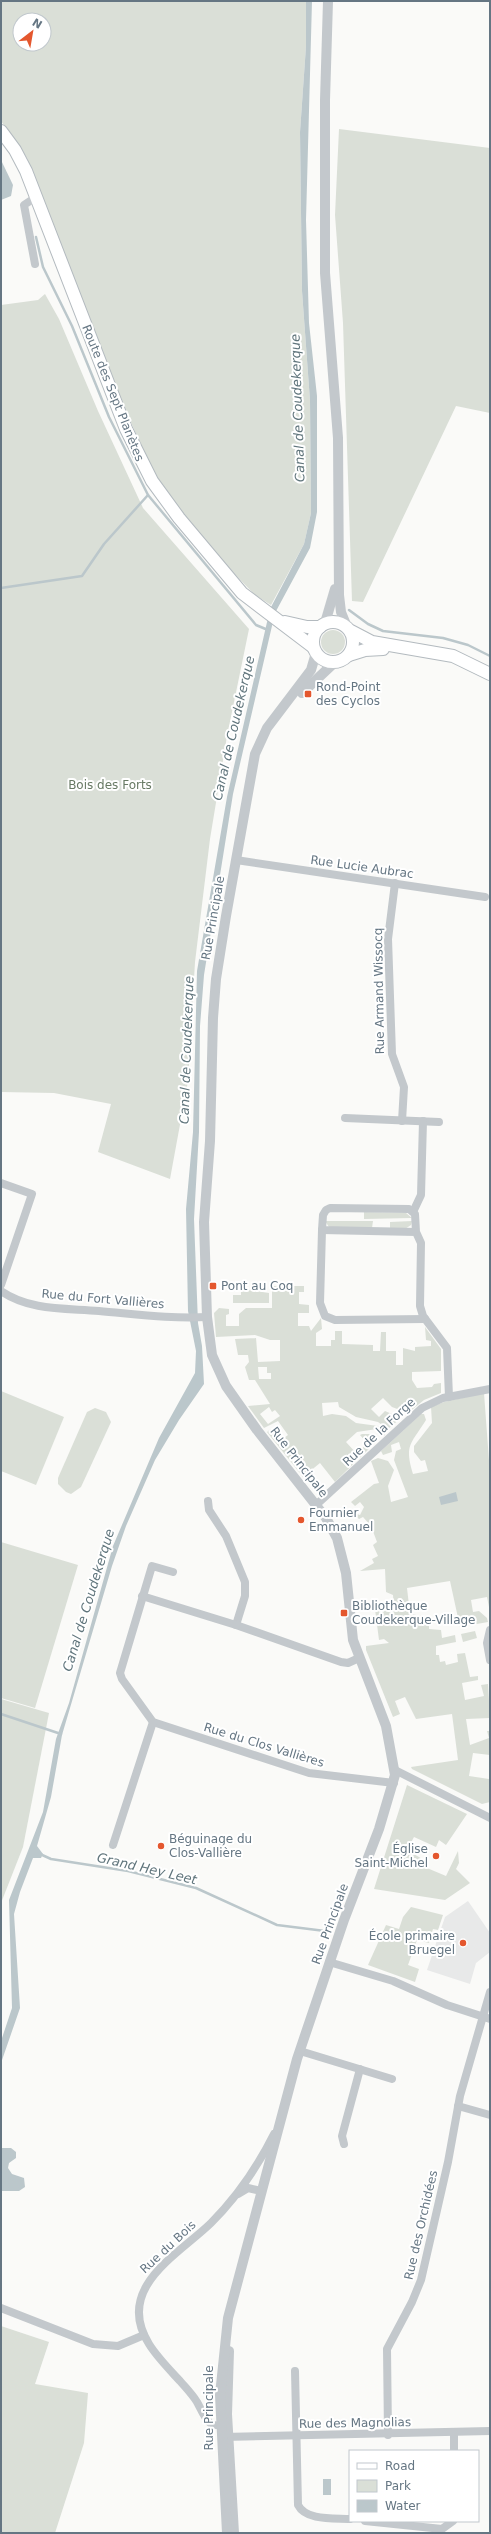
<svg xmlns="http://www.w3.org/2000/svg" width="491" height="2534" font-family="'DejaVu Sans',sans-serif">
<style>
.built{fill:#e8e9e9}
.green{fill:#dadfd7;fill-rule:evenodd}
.water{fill:#bbc7cb}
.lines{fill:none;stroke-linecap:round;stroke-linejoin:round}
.stream{stroke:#bbc7cb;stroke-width:2.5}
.secondary-casing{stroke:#b3babf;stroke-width:14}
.minor{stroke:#c3c8cc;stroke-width:8}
.tertiary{stroke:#c3c8cc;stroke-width:10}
.secondary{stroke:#fff;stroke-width:12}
.poi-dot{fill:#e4572e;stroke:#fff;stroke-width:1.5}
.labels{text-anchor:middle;stroke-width:4;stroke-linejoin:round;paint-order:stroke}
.street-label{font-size:12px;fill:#657683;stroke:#fff}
.poi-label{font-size:12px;fill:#657683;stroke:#fff;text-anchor:start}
.park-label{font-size:12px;fill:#687a64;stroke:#fff}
.water-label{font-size:13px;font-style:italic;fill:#60757c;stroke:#fff}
</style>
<rect width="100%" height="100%" fill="#fafaf8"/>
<!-- built -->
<polygon class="built" points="468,1901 490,1933 490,1952 476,1963 470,1984 427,1970 445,1917"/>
<!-- green -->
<g class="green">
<path d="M1,1H306V46L300,132L302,291L310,401L311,513L304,544L271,605L255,595L223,562L169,496L152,469L124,407L27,158L1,121ZM20,20H44V44H20Z"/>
<polygon points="339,129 490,148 490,413 456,406 363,602 352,601 343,323 335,215"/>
<polygon points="45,294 59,319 98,411 143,508 249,629 227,736 210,839 195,962 188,1081 170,1179 98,1152 111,1104 54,1093 1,1092 1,305 38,300"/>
<circle cx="333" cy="642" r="12"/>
<polygon points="364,1212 406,1213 412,1218 364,1219"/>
<polygon points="325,1221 373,1221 372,1228 329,1227"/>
<polygon points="412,1221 411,1225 405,1229 390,1228 390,1222"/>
<path d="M272,1286H304V1292H299V1304L309,1305V1313H298V1326H309L311,1331L321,1318L322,1329L316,1333V1346H331V1340H335V1331H342V1344L373,1345V1351H380L381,1332H386V1351H396V1365H403V1348L415,1351V1347L431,1346V1341L426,1340L425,1327L441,1349V1371L412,1372V1380L417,1388L432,1387L434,1384L441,1383V1393L424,1400L408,1413L392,1407L383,1398L371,1409L379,1417L385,1411L401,1418L388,1429L378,1422L356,1417L339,1407L338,1402L322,1403L323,1416L332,1414L346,1416L356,1423L378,1426L385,1434L384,1436L377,1429L357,1432L346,1442L357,1454L367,1443L360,1435L362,1434H371L377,1441L335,1482L320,1463L303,1477L267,1432L271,1429L280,1441L288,1435L278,1421L264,1428L248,1406L270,1404L255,1380H249L245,1367L249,1362L248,1355H238L235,1339L256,1338L258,1362L280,1361V1340H270L255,1335L216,1337L214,1313L219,1308L229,1309V1314L226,1315V1326H239V1314L246,1308H272ZM258,1367H267V1373H271V1379H259ZM269,1407L272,1412L275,1410L280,1416L268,1424L260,1414Z"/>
<polygon points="241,1289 269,1293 269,1303 233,1303 233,1295 241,1295"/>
<polygon points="1,1391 64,1417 36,1485 1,1471"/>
<path d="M484,1393L490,1474V1612L487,1597L471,1600L473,1612L479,1611L487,1618L488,1622L460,1627L450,1581L407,1588L410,1614L429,1617V1629L441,1630L442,1638L455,1635L456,1642L436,1646V1655H439L440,1662L445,1661L446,1665L458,1662L457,1654L465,1653L470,1677L478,1676V1680L462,1683L465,1700L484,1696L481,1685L488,1684L490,1718L466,1719L470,1745L489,1738L487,1731H490V1755L473,1753L469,1776L489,1779L490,1771V1802L482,1804L412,1769L411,1767L458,1760L452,1714L416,1719L405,1697L395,1701L400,1714L393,1717L366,1650V1646L389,1643L384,1639L379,1640L375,1609L394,1610L393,1595L386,1592L385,1569L360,1571L374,1563L372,1559L378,1556L373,1545L377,1542L371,1526L363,1517L359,1519L353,1513L360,1515L364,1507L360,1502L355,1506L351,1502L374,1484L379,1483L371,1461L378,1458L388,1461L394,1470L388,1486L391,1502L408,1497L394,1460L396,1451L401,1449L399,1442L391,1445L392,1452L383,1455L381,1451L421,1414H424L426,1420C411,1444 404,1445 413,1474L428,1471L425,1460L421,1461L414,1452V1446L432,1423L431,1407L444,1402Z"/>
<polygon points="95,1408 106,1412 111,1422 81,1487 71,1494 66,1492 58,1484 58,1478 87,1412"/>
<polygon points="1,1542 78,1565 35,1708 1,1698"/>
<polygon points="475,1631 477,1638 463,1642 461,1634"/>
<polygon points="1,1699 49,1713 23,1847 1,1903"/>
<polygon points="407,1785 467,1814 446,1845 439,1840 436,1847 414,1837 407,1850 429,1863 427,1868 446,1876 458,1851 459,1863 456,1869 470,1883 445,1900 374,1889"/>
<polygon points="411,1907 443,1915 438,1930 433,1929 429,1943 417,1940 408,1965 419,1969 415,1982 368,1965 386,1925 399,1929 403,1917"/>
<polygon points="1,2326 49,2342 35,2384 88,2393 84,2443 55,2533 1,2533"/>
</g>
<!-- water -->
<g class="water">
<polygon points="306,1 312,1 306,220 309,323 317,396 317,512 310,548 275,613 233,794 204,975 200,1026 199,1132 194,1219 198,1323 202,1346 204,1384 179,1420 155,1460 126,1526 112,1566 62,1735 51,1797 37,1846 43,1854 41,1858 33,1858 20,1892 14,1914 20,2008 1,2063 1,2041 12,2008 9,1900 43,1812 56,1739 69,1703 113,1546 159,1438 195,1373 196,1351 188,1311 186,1209 193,1132 197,971 227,797 270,609 304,544 311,513 310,401 302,291 300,132 306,46"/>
<polygon points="1,160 13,185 11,196 1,200"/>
<polygon points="456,1492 458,1501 441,1505 439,1497"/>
<polygon points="1,2148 11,2148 16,2152 16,2158 9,2163 8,2168 12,2174 24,2178 25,2187 19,2191 1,2191"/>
<rect x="323" y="2479" width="8" height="16"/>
</g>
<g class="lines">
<!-- stream -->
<g class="stream">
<polyline points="36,237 43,267 72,326 109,417 148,495 256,625 268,630"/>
<polyline points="1,588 82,576 104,544 148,495"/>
<polyline points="349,610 368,624 383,631 443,638 468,645 490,656"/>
<polyline points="1,1714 61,1734"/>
<polyline points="40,1854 51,1859 128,1871 196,1888 277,1925 325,1931"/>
</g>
<defs>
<g id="secondary">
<polyline points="1,131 15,150 26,171 126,429 152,481 179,518 242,593 313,647"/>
<circle cx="333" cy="642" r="20"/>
<polyline points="285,622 307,627 320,627"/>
<polyline points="351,631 372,642 453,656 490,674"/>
<polyline points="349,655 365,650 383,649"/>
</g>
</defs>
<!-- secondary casing -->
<use href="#secondary" class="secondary-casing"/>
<!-- minor -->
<g class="minor">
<polyline points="35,264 24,205 36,197"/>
<polyline points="236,860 485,897"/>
<polyline points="395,883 388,939 392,1054 404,1087 402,1121"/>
<polyline points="345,1118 439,1122"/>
<polyline points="1,1183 32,1194 1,1285"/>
<polyline points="413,1212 421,1195 423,1121"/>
<polyline points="322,1230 320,1303 325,1316 335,1320 425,1319"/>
<polyline points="416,1232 322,1230 323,1215 326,1210 330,1208 409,1209 415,1214 416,1232 421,1243 420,1306 423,1316 447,1348 449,1397"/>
<path d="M1,1291C30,1311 66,1308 99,1311C135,1314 171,1319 207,1317"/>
<polyline points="208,1501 209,1510 226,1536 245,1582 245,1596 236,1625"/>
<polyline points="316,1505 422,1408 443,1398 490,1389"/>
<polyline points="173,1572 152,1566 120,1673 122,1679 153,1722 309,1773 394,1783"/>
<polyline points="142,1596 236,1625 341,1662 348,1663 359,1658"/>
<polyline points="490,1630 487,1643 490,1660"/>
<polyline points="395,1770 490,1818"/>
<polyline points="113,1845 153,1722"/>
<polyline points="329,1962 393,1981 447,2005 490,2019"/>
<polyline points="300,2051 392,2079"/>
<polyline points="458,2106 490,2115"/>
<polyline points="344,2144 342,2136 360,2069"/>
<polyline points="238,2194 248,2188 261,2191"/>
<polyline points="1,2308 93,2344 118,2346 144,2335"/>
<path d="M295,2371L298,2505C306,2521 334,2518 350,2519"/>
<path d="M228,2425C222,2425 215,2427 210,2423C204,2418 201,2409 197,2402C192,2394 186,2388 180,2381C169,2369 157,2357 149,2344C114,2288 178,2255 211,2223C237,2197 258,2166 274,2134"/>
<polyline points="454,2433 454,2451"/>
<polyline points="388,2435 387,2349 412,2302 421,2280 448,2162 460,2096 490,1992"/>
<polyline points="223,2437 490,2431"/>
<polyline points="365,2521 442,2529 453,2521"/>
</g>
<!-- tertiary -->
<g class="tertiary">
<polyline points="328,1 325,100 325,273 338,438 339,595 341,612 347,627"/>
<polyline points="325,623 335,589"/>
<polyline points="302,693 334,663"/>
<polyline points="229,2351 227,2414 234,2533"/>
<polyline points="227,2533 220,2395 228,2318 297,2059 344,1920 379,1829 395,1775 386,1726 353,1640 346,1573 337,1538 326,1518 257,1430 226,1386 212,1355 207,1317 204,1222 210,1141 213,1018 216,979 226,916 255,754 267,728 311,670 316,653"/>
</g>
<!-- secondary -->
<use href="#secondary" class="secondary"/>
</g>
<!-- markers -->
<g class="poi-dot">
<rect x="304" y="690" width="8" height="8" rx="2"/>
<rect x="209" y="1282" width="8" height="8" rx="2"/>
<circle cx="301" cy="1520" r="4"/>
<rect x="340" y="1609" width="8" height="8" rx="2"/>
<circle cx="161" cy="1846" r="4"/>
<circle cx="436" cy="1856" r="4"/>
<circle cx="463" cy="1943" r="4"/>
</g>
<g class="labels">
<!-- street labels -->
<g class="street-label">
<text transform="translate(113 393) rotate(68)" y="4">Route des Sept Planètes</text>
<text transform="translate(362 867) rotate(8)" y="4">Rue Lucie Aubrac</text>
<text transform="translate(213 918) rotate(-80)" y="4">Rue Principale</text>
<text transform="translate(379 991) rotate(-91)" y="4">Rue Armand Wissocq</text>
<text transform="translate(103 1299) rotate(5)" y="4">Rue du Fort Vallières</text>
<text transform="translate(379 1432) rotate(-43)" y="4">Rue de la Forge</text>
<text transform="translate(299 1462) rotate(52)" y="4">Rue Principale</text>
<text transform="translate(264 1745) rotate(17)" y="4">Rue du Clos Vallières</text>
<text transform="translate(330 1924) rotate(-70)" y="4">Rue Principale</text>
<text transform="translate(421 2225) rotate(-77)" y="4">Rue des Orchidées</text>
<text transform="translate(168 2247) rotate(-43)" y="4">Rue du Bois</text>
<text transform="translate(209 2408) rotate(-90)" y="4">Rue Principale</text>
<text transform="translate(355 2423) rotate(-1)" y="4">Rue des Magnolias</text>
</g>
<!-- poi labels -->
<g class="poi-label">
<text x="316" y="691">Rond-Point<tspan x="316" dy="14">des Cyclos</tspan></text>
<text x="221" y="1290">Pont au Coq</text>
<text x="309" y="1517">Fournier<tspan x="309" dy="14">Emmanuel</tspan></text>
<text x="352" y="1610">Bibliothèque<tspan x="352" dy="14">Coudekerque-Village</tspan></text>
<text x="169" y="1843">Béguinage du<tspan x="169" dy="14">Clos-Vallière</tspan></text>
<text x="428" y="1853" text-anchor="end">Église<tspan x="428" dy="14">Saint-Michel</tspan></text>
<text x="455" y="1940" text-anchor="end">École primaire<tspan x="455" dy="14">Bruegel</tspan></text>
</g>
<!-- park labels -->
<g class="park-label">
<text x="110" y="789">Bois des Forts</text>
</g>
<!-- water labels -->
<g class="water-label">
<text transform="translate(297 408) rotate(-92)" y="5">Canal de Coudekerque</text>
<text transform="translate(233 728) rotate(-77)" y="5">Canal de Coudekerque</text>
<text transform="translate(186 1050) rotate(-88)" y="5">Canal de Coudekerque</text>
<text transform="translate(88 1600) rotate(-73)" y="5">Canal de Coudekerque</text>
<text transform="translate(147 1868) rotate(13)" y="5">Grand Hey Leet</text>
</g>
</g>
<!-- border -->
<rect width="491" height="2534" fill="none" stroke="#657683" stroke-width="4"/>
<!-- legend -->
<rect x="349" y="2450" width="130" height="72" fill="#ffffff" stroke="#c1c8cd"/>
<rect x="357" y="2463" width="20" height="6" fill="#ffffff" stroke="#c1c8cd"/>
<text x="385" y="2470" font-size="12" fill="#657683">Road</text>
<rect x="357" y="2480" width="20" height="12" fill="#dadfd7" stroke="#c1c8cd"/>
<text x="385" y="2490" font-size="12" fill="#657683">Park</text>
<rect x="357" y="2500" width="20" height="12" fill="#bbc7cb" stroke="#c1c8cd"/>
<text x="385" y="2510" font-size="12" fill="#657683">Water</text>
<!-- north arrow -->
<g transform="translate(32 32) rotate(31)"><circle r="19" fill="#ffffff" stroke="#c1c8cd"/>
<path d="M0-3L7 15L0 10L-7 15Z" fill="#e4572e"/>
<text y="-6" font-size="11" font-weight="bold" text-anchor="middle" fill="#657683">N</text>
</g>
</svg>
